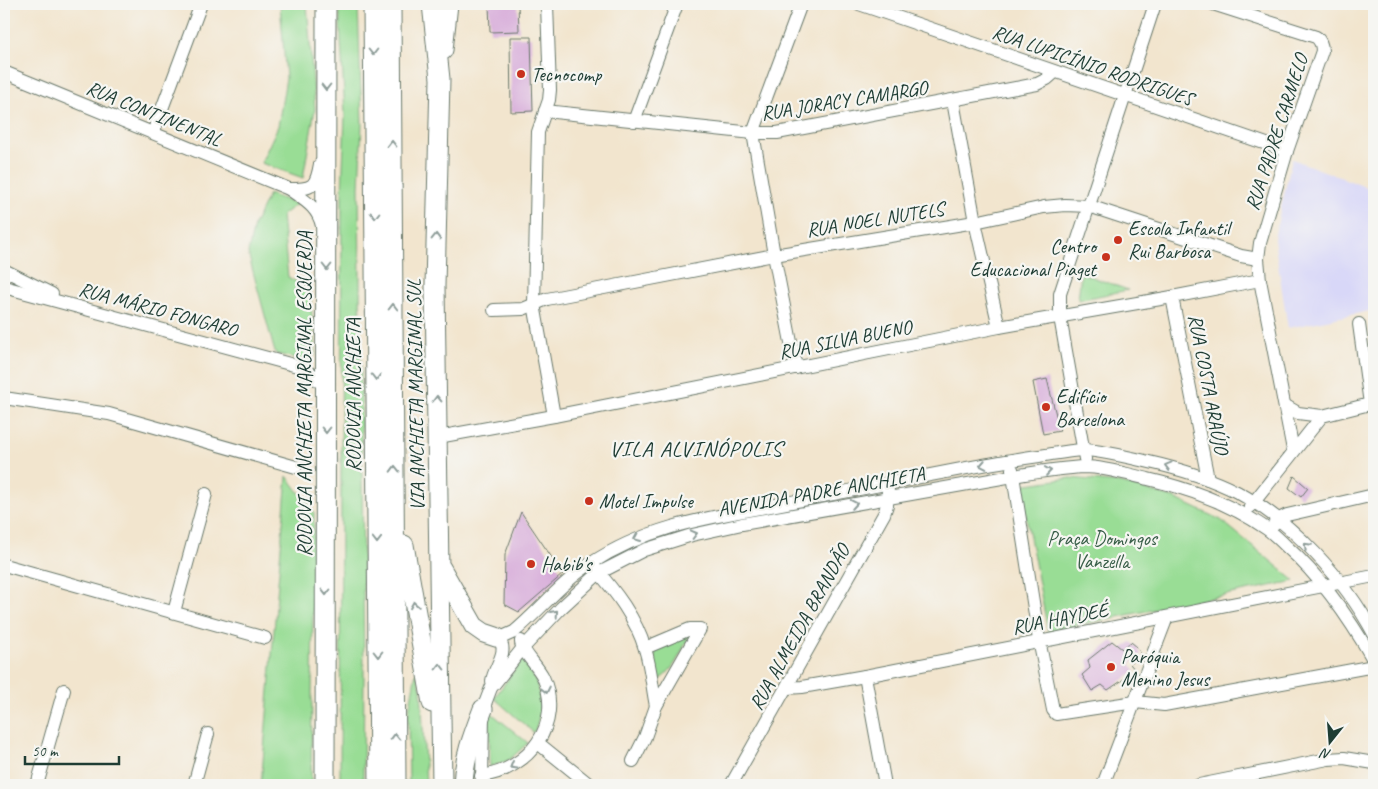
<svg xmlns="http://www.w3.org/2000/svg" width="1378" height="789" font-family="Caveat,sans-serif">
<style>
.built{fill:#d8d7f8}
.green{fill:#99dd95;stroke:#5c8d64}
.building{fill:#d8aeda}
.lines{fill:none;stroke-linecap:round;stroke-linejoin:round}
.minor-casing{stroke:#69786a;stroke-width:14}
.highway-casing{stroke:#69786a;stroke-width:21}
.minor{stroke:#fff;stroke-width:12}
.highway{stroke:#fff;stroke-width:19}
.oneway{stroke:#8f9e9a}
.poi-dot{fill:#c8321e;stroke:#f6f6f2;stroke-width:2}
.labels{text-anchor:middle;stroke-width:4.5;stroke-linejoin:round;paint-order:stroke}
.street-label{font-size:20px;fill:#1f3d34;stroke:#f6f6f2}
.poi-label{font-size:20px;fill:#1f3d34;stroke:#f6f6f2;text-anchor:start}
.park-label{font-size:20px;fill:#375d47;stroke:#f6f6f2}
.quarter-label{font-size:22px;letter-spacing:1px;fill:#1f3d34;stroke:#f6f6f2}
</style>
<rect width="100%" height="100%" fill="#f6f6f2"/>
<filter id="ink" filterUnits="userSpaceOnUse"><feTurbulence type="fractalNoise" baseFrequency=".02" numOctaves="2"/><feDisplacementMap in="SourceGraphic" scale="10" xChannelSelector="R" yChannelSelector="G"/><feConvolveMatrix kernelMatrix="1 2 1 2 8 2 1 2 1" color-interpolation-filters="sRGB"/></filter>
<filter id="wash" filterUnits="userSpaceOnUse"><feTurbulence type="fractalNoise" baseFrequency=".0096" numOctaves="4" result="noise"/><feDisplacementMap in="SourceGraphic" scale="20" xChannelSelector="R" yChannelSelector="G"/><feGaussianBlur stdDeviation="1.12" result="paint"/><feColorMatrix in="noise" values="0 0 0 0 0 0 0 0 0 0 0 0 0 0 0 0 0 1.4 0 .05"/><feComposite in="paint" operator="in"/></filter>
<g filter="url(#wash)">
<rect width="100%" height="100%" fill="#f2e5ce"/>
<!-- built -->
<polygon class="built" points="1292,159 1374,190 1374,310 1288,328 1274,239"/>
<!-- green -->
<g class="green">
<polygon points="280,4 307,4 315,109 303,178 261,163 278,126 286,78"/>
<polygon points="339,4 358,4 362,124 359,187 364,674 363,785 340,785 342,193 345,115"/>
<polygon points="269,194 297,204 282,215 288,277 310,289 315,355 309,361 276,354 274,349 248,253 254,225"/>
<polygon points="1081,273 1128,290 1078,300"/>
<polygon points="287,476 314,512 311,785 261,785"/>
<polygon points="1071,478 1121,483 1174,498 1221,520 1295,581 1048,631 1020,485"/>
<path d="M687,635L688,639C679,656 673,673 655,682V647Z"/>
<path d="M522,660C541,681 545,707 534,733L494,698Z"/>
<polygon points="416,672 421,688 426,785 409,785 408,716"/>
<polygon points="489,711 528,743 509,760 490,767"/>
</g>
<g id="blocks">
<!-- building -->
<g class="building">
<polygon points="489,4 518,4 519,31 490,32"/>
<polygon points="510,37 531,37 533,111 511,112"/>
<polygon points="1047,379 1060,431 1043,434 1033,382"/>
<polygon points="1294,476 1308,488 1301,497 1289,488"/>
<polygon points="521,512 563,574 519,612 504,604 505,555"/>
<polygon points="1112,641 1122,649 1131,642 1137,647 1141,654 1130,664 1136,671 1108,690 1102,685 1092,691 1082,675 1090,668 1088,660"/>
</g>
</g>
</g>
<g filter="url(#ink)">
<use href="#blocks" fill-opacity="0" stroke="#69786a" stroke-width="1"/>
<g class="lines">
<defs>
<g id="minor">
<polyline points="547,4 550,90 549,100 538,132 534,304 554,416"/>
<polyline points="859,4 1287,151"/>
<path d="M1213,4L1316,37C1321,41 1322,45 1322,51L1287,151L1260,243L1258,259L1260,280L1293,450"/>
<path d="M4,72L289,189C304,200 318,207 322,226"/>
<polyline points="953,101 975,222 999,327"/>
<polyline points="545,111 753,133 777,133 1037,84 1047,79 1055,72"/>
<polyline points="634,121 677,4"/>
<polyline points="153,133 201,4"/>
<path d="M289,189C313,189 316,187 320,164"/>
<polyline points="4,270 52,294"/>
<polyline points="4,287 301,367 313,375 326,389"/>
<polyline points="1172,297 1208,479"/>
<polyline points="494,310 523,309 547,299 774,255 975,222 1044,207 1065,205 1089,206 1241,256 1258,259"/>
<polyline points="1359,324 1370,404"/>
<polyline points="796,368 774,255 753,133 801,4"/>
<polyline points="4,398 109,414 296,467"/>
<polyline points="1286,406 1298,413 1322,416"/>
<polyline points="438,437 554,416 999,327 1172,297 1260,280"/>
<polyline points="1085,459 1060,317 1060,294 1155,4"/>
<polyline points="1012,469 1039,640 1053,710 1056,714 1135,702 1164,705 1374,666"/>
<polyline points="1250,507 1322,416 1374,403"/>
<polyline points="1274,524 1279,519 1287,515 1374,495"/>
<polyline points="4,565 265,638"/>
<path d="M594,567C615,591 636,618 645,649C651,667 652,687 656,706"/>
<polyline points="174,612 206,494"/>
<path d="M496,637L505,636L514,632C540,610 561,583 590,564C643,529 699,519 760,508C800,500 840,493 880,485C933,475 985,463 1039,456C1053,454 1068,451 1082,450C1100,450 1127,457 1145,461C1176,468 1208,477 1237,492C1292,521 1345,579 1374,634"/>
<polyline points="865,676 885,785"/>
<path d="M492,681C494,666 512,649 496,637"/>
<polyline points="787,688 802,687 865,676 1374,576"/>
<polyline points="538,743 590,785"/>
<polyline points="633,761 645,737 656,706 700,629 690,629 645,648"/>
<path d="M481,776C529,770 564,724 543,677C538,666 520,650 521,641"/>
<polyline points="37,785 64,690"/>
<polyline points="194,785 208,734"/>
<path d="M482,785L483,709L491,688L522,649L561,608L599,573L644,550L692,535L742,524L1013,476C1037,472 1061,468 1085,467C1103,467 1131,475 1148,479C1191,489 1231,504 1267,529C1274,534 1281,541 1287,547C1323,579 1350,619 1374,661"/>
<polyline points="731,785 884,514 887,505 888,491"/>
<polyline points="1103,785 1167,617"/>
<polyline points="1199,785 1328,759 1344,758 1374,763"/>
</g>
<g id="highway">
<polyline points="373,4 379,785"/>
<polyline points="391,4 396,785"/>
<polyline points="432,4 440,79 435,286 442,785"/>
<polyline points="443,50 448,4"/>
<polyline points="404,545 432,703"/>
<polyline points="441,568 474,626 484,633 496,637"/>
<polyline points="325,785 326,4"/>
<path d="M463,785C464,758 473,735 483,709"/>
</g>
</defs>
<!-- minor casing -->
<use href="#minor" class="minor-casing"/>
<!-- highway casing -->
<use href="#highway" class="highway-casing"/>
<!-- minor -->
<use href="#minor" class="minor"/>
<!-- highway -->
<use href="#highway" class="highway"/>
</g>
<!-- one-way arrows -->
<defs><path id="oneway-chevron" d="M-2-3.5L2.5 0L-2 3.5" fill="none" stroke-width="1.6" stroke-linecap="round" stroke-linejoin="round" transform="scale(1.25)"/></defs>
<g class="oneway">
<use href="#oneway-chevron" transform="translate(373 52) rotate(90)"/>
<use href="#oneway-chevron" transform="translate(326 87) rotate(90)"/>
<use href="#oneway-chevron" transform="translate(392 144) rotate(-90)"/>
<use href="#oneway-chevron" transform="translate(375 215) rotate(90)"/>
<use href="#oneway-chevron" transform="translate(436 237) rotate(-89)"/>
<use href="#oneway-chevron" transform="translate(327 267) rotate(90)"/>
<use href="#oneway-chevron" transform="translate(393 307) rotate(-90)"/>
<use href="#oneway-chevron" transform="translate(376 377) rotate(90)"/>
<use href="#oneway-chevron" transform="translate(437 399) rotate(-91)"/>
<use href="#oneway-chevron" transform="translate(326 430) rotate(90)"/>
<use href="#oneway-chevron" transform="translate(983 465) rotate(169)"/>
<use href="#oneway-chevron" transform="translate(1168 466) rotate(-165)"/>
<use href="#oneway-chevron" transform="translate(395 469) rotate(-91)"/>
<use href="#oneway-chevron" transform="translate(1048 471) rotate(-8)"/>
<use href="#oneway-chevron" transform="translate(854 504) rotate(-10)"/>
<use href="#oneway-chevron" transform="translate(694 534) rotate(-14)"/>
<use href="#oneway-chevron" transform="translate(637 538) rotate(156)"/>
<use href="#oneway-chevron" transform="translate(377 540) rotate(90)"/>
<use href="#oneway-chevron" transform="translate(1307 546) rotate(-135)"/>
<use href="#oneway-chevron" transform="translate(326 592) rotate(90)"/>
<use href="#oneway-chevron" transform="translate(414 605) rotate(-99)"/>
<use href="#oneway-chevron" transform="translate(555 613) rotate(-48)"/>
<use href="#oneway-chevron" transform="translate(378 654) rotate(90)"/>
<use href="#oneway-chevron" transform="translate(440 667) rotate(-90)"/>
<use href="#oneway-chevron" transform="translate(546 690) rotate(78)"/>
<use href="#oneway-chevron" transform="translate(395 737) rotate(-91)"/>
<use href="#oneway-chevron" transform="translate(513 766) rotate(150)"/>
</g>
</g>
<!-- markers -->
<g class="poi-dot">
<circle cx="521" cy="74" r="5"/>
<circle cx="1118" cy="240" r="5"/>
<circle cx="1106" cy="257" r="5"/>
<circle cx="1046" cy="407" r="5"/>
<circle cx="589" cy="501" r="5"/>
<circle cx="531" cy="564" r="5"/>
<circle cx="1111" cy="667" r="5"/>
</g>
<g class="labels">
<!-- street labels -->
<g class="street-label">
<text transform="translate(1093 65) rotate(19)" y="7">RUA LUPICÍNIO RODRIGUES</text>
<text transform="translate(844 100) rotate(-9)" y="7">RUA JORACY CAMARGO</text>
<text transform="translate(154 113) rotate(22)" y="7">RUA CONTINENTAL</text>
<text transform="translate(1276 132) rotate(-72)" y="7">RUA PADRE CARMELO</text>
<text transform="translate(875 219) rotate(-9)" y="7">RUA NOEL NUTELS</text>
<text transform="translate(158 309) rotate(15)" y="7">RUA MÁRIO FONGARO</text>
<text transform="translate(845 339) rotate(-11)" y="7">RUA SILVA BUENO</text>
<text transform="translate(1209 384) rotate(79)" y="7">RUA COSTA ARAÚJO</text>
<text transform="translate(304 394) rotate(-90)" y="7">RODOVIA ANCHIETA MARGINAL ESQUERDA</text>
<text transform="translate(353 395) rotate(-90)" y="7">RODOVIA ANCHIETA</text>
<text transform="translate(415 395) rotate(-91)" y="7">VIA ANCHIETA MARGINAL SUL</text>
<text transform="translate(821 491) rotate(-10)" y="7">AVENIDA PADRE ANCHIETA</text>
<text transform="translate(1060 618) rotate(-11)" y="7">RUA HAYDEÉ</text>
<text transform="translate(799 627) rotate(-61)" y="7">RUA ALMEIDA BRANDÃO</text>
</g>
<!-- poi labels -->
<g class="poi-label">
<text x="531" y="81">Tecnocomp</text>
<text x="1128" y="235">Escola Infantil<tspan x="1128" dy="23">Rui Barbosa</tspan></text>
<text x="1096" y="253" text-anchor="end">Centro<tspan x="1096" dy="23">Educacional Piaget</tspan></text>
<text x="1056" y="403">Edifício<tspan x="1056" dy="23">Barcelona</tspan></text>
<text x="599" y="508">Motel Impulse</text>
<text x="541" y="571">Habib's</text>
<text x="1121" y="663">Paróquia<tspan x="1121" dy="23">Menino Jesus</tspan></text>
</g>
<!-- park labels -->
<g class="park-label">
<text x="1102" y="545">Praça Domingos<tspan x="1102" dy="23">Vanzella</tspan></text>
</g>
<!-- quarter labels -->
<g class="quarter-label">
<text x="696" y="456">VILA ALVINÓPOLIS</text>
</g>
</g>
<!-- margin -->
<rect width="1378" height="789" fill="none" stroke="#f6f6f2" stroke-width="20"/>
<!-- north arrow -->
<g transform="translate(1330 742) rotate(197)" stroke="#f6f6f2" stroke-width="4" paint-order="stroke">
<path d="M0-4L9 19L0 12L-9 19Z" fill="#1f3d34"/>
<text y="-8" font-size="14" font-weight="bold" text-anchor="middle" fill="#1f3d34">N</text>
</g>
<!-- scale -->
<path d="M25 756v8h94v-8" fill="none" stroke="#1f3d34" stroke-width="2.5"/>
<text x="32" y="756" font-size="15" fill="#1f3d34" stroke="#f6f6f2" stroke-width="4" paint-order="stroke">50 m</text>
</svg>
